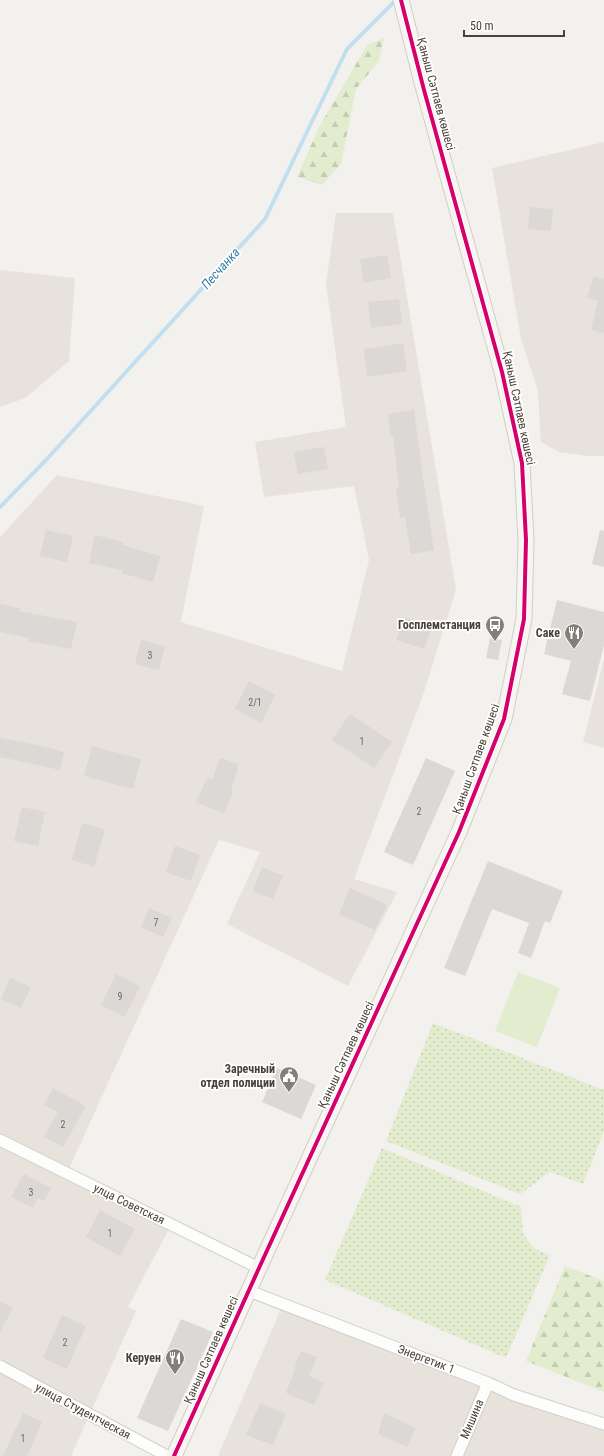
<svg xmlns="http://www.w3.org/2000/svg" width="604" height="1456" font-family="'Roboto Condensed',sans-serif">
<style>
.residential{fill:#e7e2dc}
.grass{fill:url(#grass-dots)}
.forest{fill:url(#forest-firs)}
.green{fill:#e3eccf}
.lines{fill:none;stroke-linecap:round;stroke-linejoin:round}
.stream{stroke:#c1e0ef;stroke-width:4}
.building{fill:#dbd8d5}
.street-casing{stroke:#d1cfcb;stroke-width:13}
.secondary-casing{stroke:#d2cdc5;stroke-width:17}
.street{stroke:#fdfdfc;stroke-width:11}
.secondary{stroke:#f7f5f1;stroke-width:15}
.cycleway-casing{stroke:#fff;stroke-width:6}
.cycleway{stroke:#d6006c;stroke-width:4}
.labels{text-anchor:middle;stroke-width:3.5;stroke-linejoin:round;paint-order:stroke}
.number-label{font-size:10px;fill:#706962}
.street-label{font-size:12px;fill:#4a4239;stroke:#fff}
.poi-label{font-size:12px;font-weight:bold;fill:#4a4239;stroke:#fff;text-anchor:end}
.water-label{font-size:13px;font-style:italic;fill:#307da4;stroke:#fff}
</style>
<defs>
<pattern id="grass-dots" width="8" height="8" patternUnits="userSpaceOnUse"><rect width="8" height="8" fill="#e3eccf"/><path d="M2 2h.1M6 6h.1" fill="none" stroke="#c4ccb2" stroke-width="1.8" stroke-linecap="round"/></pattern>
<pattern id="forest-firs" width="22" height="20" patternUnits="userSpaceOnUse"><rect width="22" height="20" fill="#e3eccf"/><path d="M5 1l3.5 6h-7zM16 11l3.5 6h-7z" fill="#c4ccb2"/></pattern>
</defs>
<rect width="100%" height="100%" fill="#f3f1ee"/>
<!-- residential -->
<g class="residential">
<polygon points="604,142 604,456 588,456 559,452 541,442 538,391 521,339 492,168"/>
<polygon points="336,213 393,213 456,590 423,695 354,879 397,892 348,986 227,924 260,852 219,840 67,1173 171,1225 128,1307 136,1311 71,1456 0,1456 0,537 57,475 204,506 181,622 342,671 369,560 354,486 264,497 255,442 346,427 326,284"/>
<polygon points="0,270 75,278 69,361 25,398 0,407"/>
<polygon points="604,659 604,748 583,742"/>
<polygon points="283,1304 604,1424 604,1456 218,1456"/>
</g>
<!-- grass -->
<g class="grass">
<polygon points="433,1023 604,1090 604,1131 583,1184 550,1172 520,1194 386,1141"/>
<polygon points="382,1148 521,1207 523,1234 535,1249 550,1255 506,1358 325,1280"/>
</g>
<!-- forest -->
<g class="forest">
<polygon points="384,38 379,61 356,89 341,164 322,185 297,177 319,127 367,45"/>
<polygon points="565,1266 604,1281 604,1392 526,1361"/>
</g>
<!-- green -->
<polygon class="green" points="518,972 560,988 537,1047 495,1031"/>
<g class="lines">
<!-- stream -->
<polyline class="stream" points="0,507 47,459 265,219 347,49 396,0"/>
</g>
<!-- building -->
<g class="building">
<polygon points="530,207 553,209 551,231 528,229"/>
<polygon points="387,255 391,278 364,283 360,259"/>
<polygon points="594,276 604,279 604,333 591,330 598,301 587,298"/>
<polygon points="399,299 402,324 371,328 368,302"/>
<polygon points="403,343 407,371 367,377 364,349"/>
<polygon points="414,410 424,484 434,550 411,554 405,517 400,518 396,488 399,487 393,436 391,436 388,414"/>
<polygon points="324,447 328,469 298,474 294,452"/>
<polygon points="46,530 73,536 67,562 40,556"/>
<polygon points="600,530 604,531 604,567 592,564"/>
<polygon points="95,535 123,542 123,545 160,556 153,582 121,573 122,570 89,563"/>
<polygon points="557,600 604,612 604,645 590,701 562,694 571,661 544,654"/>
<polygon points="0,604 20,608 19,611 77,622 71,649 28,641 29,638 0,632"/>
<polygon points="404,617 432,626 424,649 396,640"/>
<polygon points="490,638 502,640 498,660 486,658"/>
<polygon points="141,640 165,646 159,670 135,664"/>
<polygon points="249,681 275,695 261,723 235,709"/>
<polygon points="350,714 392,742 374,768 332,740"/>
<polygon points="0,738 38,745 64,752 60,770 0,757"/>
<polygon points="92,746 141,759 133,789 84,776"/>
<polygon points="220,758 239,764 231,789 233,793 224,814 196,802 207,778 212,780"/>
<polygon points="426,758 455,771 413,865 384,852"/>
<polygon points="22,807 45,812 38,846 14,841"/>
<polygon points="82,823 105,830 94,867 72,860"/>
<polygon points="175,846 200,855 191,881 166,872"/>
<polygon points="488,861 563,891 550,923 545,921 531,958 518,953 529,923 492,909 465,976 444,968"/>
<polygon points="262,867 283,876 273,899 253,891"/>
<polygon points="350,888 387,905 375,930 339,914"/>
<polygon points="149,908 172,918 163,937 141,927"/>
<polygon points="116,974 140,986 125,1017 101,1005"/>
<polygon points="10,978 31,987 21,1008 1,999"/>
<polygon points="277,1068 316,1085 301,1119 262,1102"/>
<polygon points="53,1088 86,1106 63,1147 44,1137 58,1112 44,1105"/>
<polygon points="24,1174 51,1188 44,1201 38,1198 33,1208 11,1197"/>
<polygon points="100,1210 135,1229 120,1256 86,1237"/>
<polygon points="0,1301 13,1308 0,1332"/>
<polygon points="62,1315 86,1326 67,1369 43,1358"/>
<polygon points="181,1319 213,1332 168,1431 137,1418"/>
<polygon points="301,1351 317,1357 309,1376 324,1383 314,1405 286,1393 296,1367 294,1367"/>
<polygon points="260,1403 286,1414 273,1445 246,1435"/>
<polygon points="23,1413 42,1422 27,1456 3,1456"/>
<polygon points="384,1413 416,1428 407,1447 378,1434"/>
</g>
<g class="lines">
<defs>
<g id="street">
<polyline points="0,1140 259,1268"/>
<polyline points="249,1291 488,1383 514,1395 604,1424"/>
<polyline points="0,1366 167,1456"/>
<polyline points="457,1456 488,1383"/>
</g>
<polyline id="secondary" points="174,1456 259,1268 459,832 504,719 524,619 526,540 522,463 502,372 424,90 401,0"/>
</defs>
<!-- street casing -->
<use href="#street" class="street-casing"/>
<!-- secondary casing -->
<use href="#secondary" class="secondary-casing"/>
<!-- street -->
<use href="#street" class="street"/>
<!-- secondary -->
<use href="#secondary" class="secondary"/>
<defs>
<polyline id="cycleway" points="174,1456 259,1268 459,832 504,719 524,619 526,540 522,463 502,372 424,90 401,0"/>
</defs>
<!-- cycleway casing -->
<use href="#cycleway" class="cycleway-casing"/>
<!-- cycleway -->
<use href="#cycleway" class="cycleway"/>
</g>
<!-- icons -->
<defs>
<symbol id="bus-pin" viewBox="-11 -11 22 30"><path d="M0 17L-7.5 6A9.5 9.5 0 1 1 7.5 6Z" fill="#857f78" stroke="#fff"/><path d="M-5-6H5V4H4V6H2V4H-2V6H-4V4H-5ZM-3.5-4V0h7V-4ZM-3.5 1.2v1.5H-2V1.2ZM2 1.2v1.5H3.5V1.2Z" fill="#fff"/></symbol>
<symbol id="restaurant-pin" viewBox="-11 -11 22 30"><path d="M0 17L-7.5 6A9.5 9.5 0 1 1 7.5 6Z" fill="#857f78" stroke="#fff"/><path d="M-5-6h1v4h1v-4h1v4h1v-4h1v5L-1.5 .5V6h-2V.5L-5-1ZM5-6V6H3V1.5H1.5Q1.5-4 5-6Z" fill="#fff"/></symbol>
<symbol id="civic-pin" viewBox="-11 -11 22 30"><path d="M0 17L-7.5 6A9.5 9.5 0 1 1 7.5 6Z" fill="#857f78" stroke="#fff"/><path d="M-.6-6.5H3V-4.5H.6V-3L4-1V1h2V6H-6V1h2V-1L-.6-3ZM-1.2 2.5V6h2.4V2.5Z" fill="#fff"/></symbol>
</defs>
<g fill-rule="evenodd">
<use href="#bus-pin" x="484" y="614" width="22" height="30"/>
<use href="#restaurant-pin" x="563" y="622" width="22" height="30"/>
<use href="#civic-pin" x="278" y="1065" width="22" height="30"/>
<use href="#restaurant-pin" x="164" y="1347" width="22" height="30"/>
</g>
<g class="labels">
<!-- number labels -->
<g class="number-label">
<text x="150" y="659">3</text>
<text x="255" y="706">2/1</text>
<text x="362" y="745">1</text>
<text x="419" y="815">2</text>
<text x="156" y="926">7</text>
<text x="120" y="1000">9</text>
<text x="63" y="1128">2</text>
<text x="31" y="1196">3</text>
<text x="110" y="1237">1</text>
<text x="65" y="1346">2</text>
<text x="23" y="1442">1</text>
</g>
<!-- street labels -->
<g class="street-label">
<text transform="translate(436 94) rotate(75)" y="4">Қаныш Сәтпаев көшесі</text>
<text transform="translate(519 408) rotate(78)" y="4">Қаныш Сәтпаев көшесі</text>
<text transform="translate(476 759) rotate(-70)" y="4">Қаныш Сәтпаев көшесі</text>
<text transform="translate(346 1055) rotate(-65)" y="4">Қаныш Сәтпаев көшесі</text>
<text transform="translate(129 1204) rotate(26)" y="4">улца Советская</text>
<text transform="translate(211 1350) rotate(-66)" y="4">Қаныш Сәтпаев көшесі</text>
<text transform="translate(426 1359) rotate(21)" y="4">Энергетик 1</text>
<text transform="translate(83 1411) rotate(28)" y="4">улица Студентческая</text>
<text transform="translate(472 1419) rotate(-67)" y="4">Мишина</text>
</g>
<!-- poi labels -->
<g class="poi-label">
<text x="481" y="629">Госплемстанция</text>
<text x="560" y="637">Саке</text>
<text x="275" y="1073">Заречный<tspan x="275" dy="14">отдел полиции</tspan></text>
<text x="161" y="1362">Керуен</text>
</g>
<!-- water labels -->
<g class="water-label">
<text transform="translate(220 268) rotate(-48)" y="5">Песчанка</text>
</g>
</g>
<!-- scale -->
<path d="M464 30v6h100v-6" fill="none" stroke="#4a4239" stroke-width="2"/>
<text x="470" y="30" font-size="12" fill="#4a4239" stroke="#ffffff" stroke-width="3" paint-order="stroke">50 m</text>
</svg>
